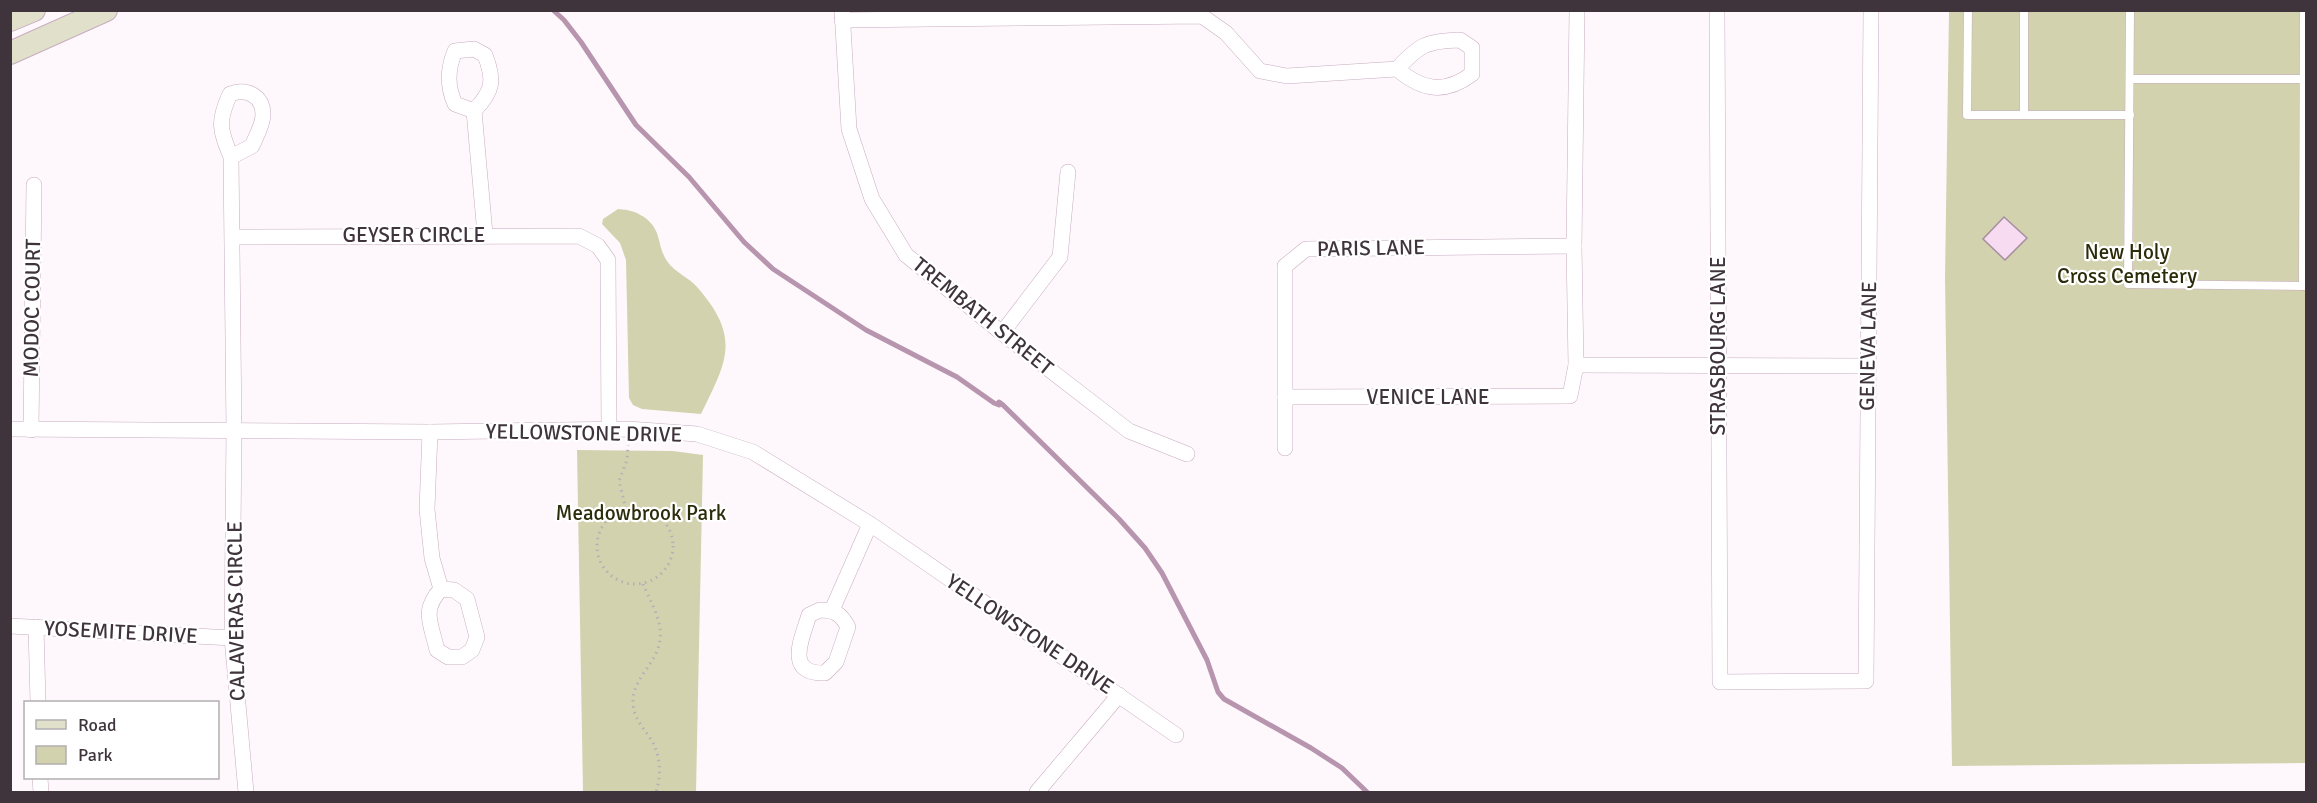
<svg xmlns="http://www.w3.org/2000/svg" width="2317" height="803" font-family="Signika,sans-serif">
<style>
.green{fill:#d3d2ae}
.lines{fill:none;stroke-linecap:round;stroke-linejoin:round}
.stream{stroke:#b795ae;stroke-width:5}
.building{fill:#f7dbf0;stroke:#a78ea1;stroke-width:1.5}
.service-casing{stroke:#c7acc0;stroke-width:9}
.minor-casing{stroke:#c7acc0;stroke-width:16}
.secondary-casing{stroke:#c7acc0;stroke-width:24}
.path{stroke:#b7afb4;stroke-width:3;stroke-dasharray:1.5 4.5;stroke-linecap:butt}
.service{stroke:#fff;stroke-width:8}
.minor{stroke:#fff;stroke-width:15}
.secondary{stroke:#e1e0ca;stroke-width:22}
.labels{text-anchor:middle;stroke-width:4.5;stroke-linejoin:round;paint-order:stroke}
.street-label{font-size:21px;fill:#3f343c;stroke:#fff}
.park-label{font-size:21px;fill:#2c2b0a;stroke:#fff}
</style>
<rect width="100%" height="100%" fill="#fef8fc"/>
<!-- green -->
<g class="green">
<polygon points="1949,11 2306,11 2306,763 1952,766 1945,278"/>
<path d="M618,209C630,210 634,211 644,217C663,231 656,244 667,261C674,272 690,278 698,288C741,338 727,361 701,414L642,409L633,405L629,398L626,260L620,243L602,224L603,219Z"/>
<polygon points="577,450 673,451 703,455 696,792 583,792"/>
</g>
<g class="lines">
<!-- stream -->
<polyline class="stream" points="553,10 564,20 581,42 636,125 689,177 744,242 773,269 866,330 957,377 994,403 999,405 999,402 1003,405 1119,519 1145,548 1162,573 1207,660 1218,692 1224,699 1311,748 1342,768 1367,792"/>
</g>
<!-- building -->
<polygon class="building" points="2004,217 2027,238 2005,260 1983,239"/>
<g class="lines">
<defs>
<g id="service">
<polyline points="1968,10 1967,115 2130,115"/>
<polyline points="2130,10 2128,284 2306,286"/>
<polyline points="2130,79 2305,79"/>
<polyline points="2024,115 2024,10"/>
<polyline points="2303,286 2304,10"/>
</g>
<g id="minor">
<polyline points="842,10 849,129 872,199 906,255 1002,333 1129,431 1187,454"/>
<polyline points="1717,10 1720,682 1866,681 1871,10"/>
<path d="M842,20L1202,16L1226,33L1260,71L1287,76L1397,69C1423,91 1445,94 1472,74V48L1460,40C1426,41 1419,45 1397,69"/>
<path d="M474,111L455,104C447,86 447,70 455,51L474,49L485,55C495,81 493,91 474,111L485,234"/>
<path d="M231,157L252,146C256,137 263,124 263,115C263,95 246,88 230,94C217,122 220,130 231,157L234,430L232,638L246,792"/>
<polyline points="233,237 579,236 598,246 608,260 609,430"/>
<polyline points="1002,333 1060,257 1068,172"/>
<polyline points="1576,365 1868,366"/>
<polyline points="1285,397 1570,396 1576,365 1574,246 1577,10"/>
<polyline points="10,429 430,432 628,429 697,434 753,452 870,524 1176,735"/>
<polyline points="31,430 34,185"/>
<polyline points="430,432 427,509 432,558 441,589"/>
<polyline points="1285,448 1285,266 1306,249 1574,246"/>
<path d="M441,589L454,590L467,599L477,637L472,650L462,657H448L437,650C431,623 421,611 441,589Z"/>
<path d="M820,610C835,610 841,614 848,627L836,662L825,673C784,674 802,639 809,615Z"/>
<polyline points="832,610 870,524"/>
<polyline points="10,626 232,638"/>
<polyline points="36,627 38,702"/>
<polyline points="40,778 41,792"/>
<polyline points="1037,792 1119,695"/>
</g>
<g id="secondary">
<polyline points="10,20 34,10"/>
<polyline points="10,53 106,10"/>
</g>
</defs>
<!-- service casing -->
<use href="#service" class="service-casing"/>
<!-- minor casing -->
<use href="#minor" class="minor-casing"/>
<!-- secondary casing -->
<use href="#secondary" class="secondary-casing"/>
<!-- path -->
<g class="path">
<circle cx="635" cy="546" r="38"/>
<polyline points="626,509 619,481 627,460 628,445"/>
<path d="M643,584C650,600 663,622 660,640C657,664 632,678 633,703C633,719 646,730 653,743C661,758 661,777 656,792"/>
</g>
<!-- service -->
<use href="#service" class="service"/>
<!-- minor -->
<use href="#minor" class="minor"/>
<!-- secondary -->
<use href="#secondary" class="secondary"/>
</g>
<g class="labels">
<!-- street labels -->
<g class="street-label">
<text x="414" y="242">GEYSER CIRCLE</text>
<text transform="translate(1371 248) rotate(-1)" y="7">PARIS LANE</text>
<text transform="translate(32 308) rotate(-89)" y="7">MODOC COURT</text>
<text transform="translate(983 316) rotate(39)" y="7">TREMBATH STREET</text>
<text transform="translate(1718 346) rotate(-90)" y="7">STRASBOURG LANE</text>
<text transform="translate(1868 346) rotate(-89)" y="7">GENEVA LANE</text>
<text x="1428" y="404">VENICE LANE</text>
<text transform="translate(584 433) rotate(1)" y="7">YELLOWSTONE DRIVE</text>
<text transform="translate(236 611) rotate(-91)" y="7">CALAVERAS CIRCLE</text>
<text transform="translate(121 632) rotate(3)" y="7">YOSEMITE DRIVE</text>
<text transform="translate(1030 634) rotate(34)" y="7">YELLOWSTONE DRIVE</text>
</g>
<!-- park labels -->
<g class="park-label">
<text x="2127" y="259">New Holy<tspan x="2127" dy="24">Cross Cemetery</tspan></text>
<text x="641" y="520">Meadowbrook Park</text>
</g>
</g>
<!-- border -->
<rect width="2317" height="803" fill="none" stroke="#3f343c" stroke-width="24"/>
<!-- legend -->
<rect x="24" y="701" width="195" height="78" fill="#ffffff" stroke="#b2aeb1" stroke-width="1.5"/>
<rect x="36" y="720" width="30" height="9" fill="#e1e0ca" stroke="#b2aeb1" stroke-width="1.5"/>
<text x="78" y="731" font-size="18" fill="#3f343c">Road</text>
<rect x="36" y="746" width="30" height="18" fill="#d3d2ae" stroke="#b2aeb1" stroke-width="1.5"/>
<text x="78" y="761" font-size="18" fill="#3f343c">Park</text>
</svg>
